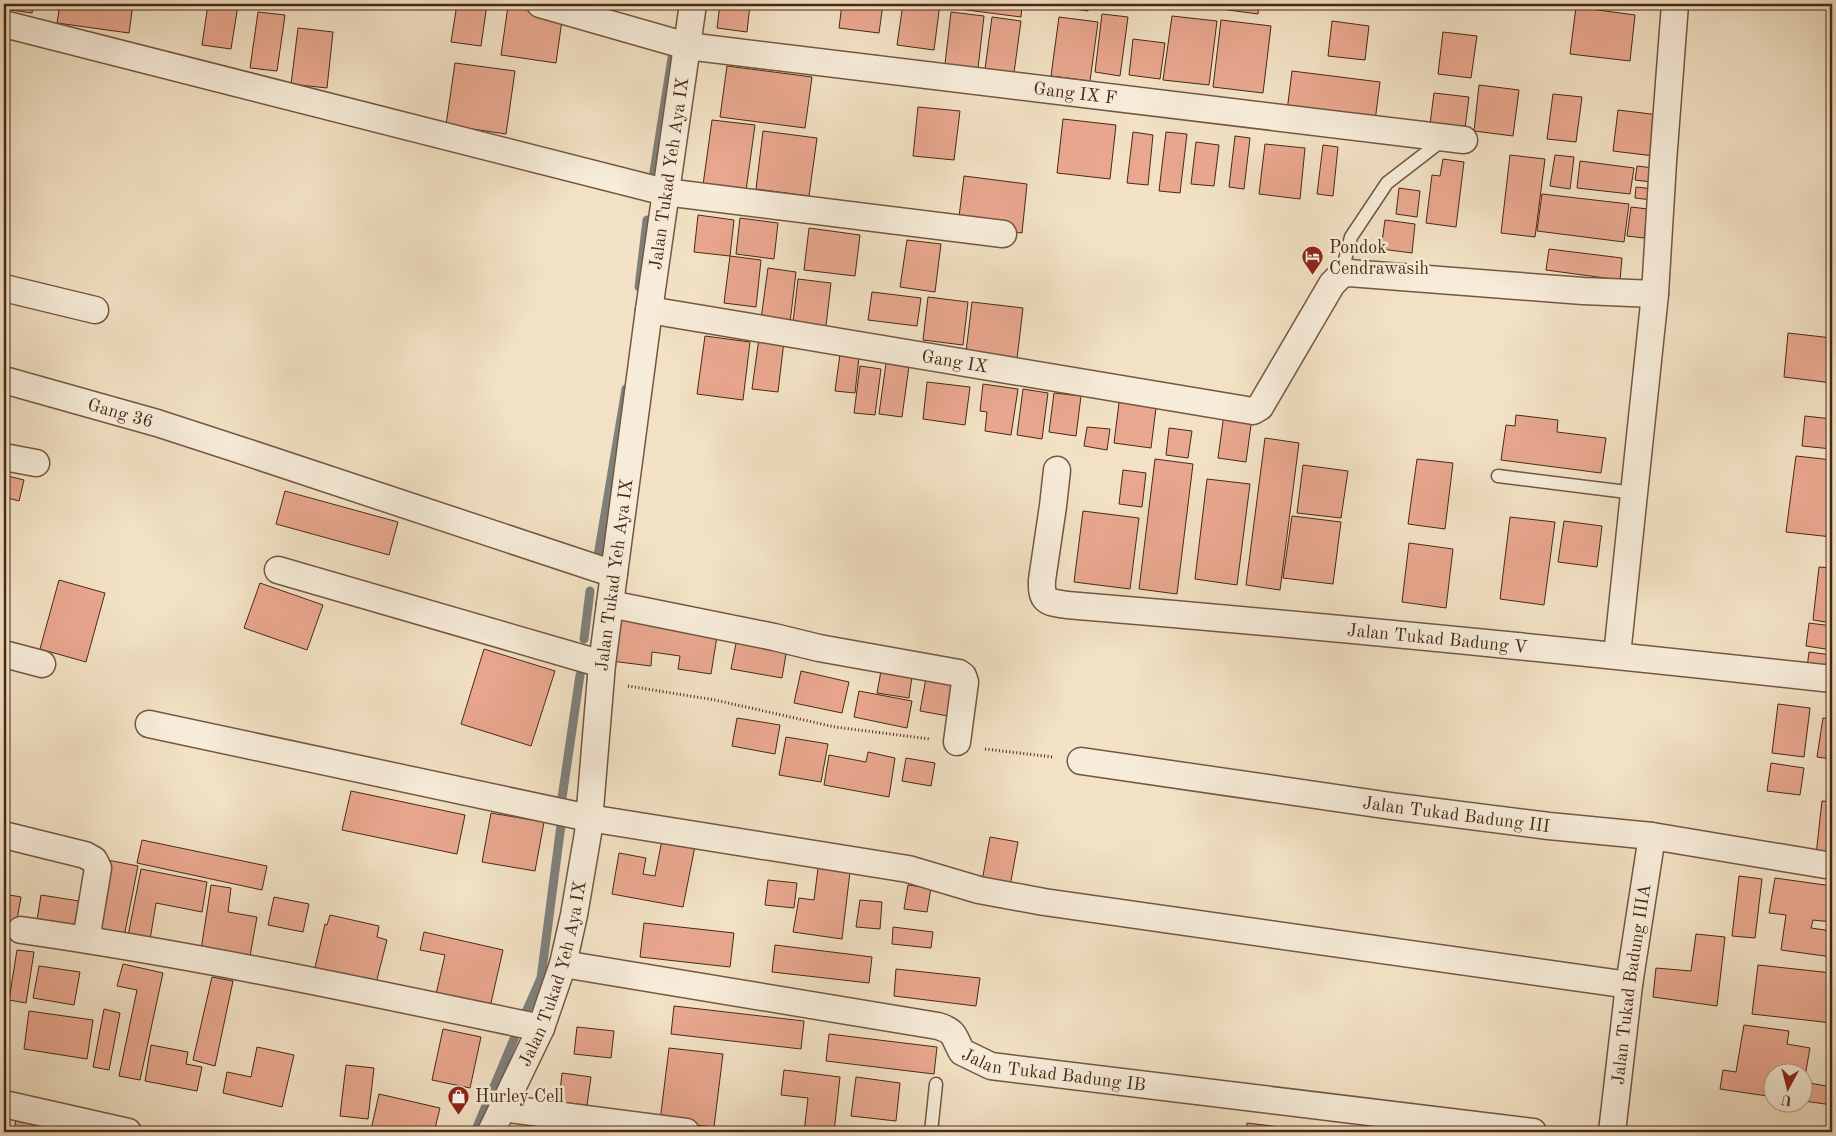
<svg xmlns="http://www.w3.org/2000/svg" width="1836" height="1136" font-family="'Old Standard TT',serif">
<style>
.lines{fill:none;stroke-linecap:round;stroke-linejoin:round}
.stream{stroke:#7e807b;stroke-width:9}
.building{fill:#e9a78f;stroke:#492914}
.lane-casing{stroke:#735740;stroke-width:15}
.street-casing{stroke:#735740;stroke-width:29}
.path{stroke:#492914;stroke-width:3;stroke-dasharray:1 2.5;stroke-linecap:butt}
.lane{stroke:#f7ecd9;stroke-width:12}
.street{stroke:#f7ecd9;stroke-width:26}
.labels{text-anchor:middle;stroke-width:5;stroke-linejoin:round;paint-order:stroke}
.street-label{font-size:18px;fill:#492914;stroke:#f7ecd9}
.poi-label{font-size:18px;fill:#492914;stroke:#f7ecd9;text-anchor:start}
</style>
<rect width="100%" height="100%" fill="#f2e1c4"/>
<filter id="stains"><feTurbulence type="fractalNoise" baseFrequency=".004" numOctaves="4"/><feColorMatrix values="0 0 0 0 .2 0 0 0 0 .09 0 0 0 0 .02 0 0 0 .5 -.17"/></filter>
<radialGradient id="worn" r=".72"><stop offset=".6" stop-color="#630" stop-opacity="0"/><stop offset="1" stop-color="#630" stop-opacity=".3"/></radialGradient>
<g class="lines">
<!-- stream -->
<g class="stream">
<polyline points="653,178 672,58"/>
<polyline points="639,287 647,220"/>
<polyline points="598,556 626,389"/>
<polyline points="584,639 590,591"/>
<polyline points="562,798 580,675"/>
<polyline points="526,1012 541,978 561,825"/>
<polyline points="475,1132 514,1039"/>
</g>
</g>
<!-- building -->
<g class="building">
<polygon points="4,4 33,4 32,13 4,9"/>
<polygon points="60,4 133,4 129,33 57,23"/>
<polygon points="208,4 238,5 231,49 202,45"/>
<polygon points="457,4 487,4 481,46 451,42"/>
<polygon points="720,4 750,4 747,32 717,28"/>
<polygon points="842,4 883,4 879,33 839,28"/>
<polygon points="903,4 940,4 934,50 897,45"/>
<polygon points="952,4 1022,4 1021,17 951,8"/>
<polygon points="1062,4 1089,4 1088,11 1061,7"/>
<polygon points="1222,4 1259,4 1258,14 1221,9"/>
<polygon points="508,6 563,13 556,63 501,55"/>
<polygon points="1576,7 1635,15 1630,61 1570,54"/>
<polygon points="258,12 285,15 277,71 250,68"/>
<polygon points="951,12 984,16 978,68 945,64"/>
<polygon points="1102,14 1128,17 1120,76 1095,72"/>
<polygon points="1172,16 1217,21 1209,85 1163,80"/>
<polygon points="992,17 1021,21 1014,73 985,69"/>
<polygon points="1059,17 1098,22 1090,81 1051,76"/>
<polygon points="1221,20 1271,26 1263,93 1213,87"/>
<polygon points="1332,21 1369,26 1365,60 1328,56"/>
<polygon points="298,28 333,32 327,88 291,84"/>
<polygon points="1443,32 1477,36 1471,78 1438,74"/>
<polygon points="1133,39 1165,43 1160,79 1129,75"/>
<polygon points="455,63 515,71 506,134 446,125"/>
<polygon points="727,66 812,77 805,128 720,117"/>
<polygon points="1292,71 1380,82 1375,121 1287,111"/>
<polygon points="1479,85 1519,90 1513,136 1474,131"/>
<polygon points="1434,93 1469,97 1464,136 1429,132"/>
<polygon points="1553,94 1582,97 1576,142 1547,139"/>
<polygon points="918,107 960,111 954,160 913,156"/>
<polygon points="1618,110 1659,115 1654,156 1613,151"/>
<polygon points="1063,119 1116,125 1110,179 1057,173"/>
<polygon points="712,120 755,125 746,191 703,185"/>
<polygon points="763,131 817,138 809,196 756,189"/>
<polygon points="1133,132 1153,135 1148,185 1127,183"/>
<polygon points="1166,132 1187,134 1180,193 1159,191"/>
<polygon points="1235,136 1250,138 1244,189 1229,187"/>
<polygon points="1196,142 1219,145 1214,186 1191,184"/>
<polygon points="1265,144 1305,148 1300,199 1259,194"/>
<polygon points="1323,145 1338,147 1333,196 1317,194"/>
<polygon points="1510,155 1545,159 1535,237 1501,233"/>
<polygon points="1555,155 1574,157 1570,189 1550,186"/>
<polygon points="1443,159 1464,162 1456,227 1426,223 1432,175 1440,176"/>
<polygon points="1580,161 1634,168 1630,194 1577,188"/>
<polygon points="1637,166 1653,168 1651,182 1635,180"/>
<polygon points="964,176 1027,184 1022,233 958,225"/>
<polygon points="1636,187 1653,189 1652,200 1635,198"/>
<polygon points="1399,188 1420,191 1417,217 1396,214"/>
<polygon points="1542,194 1629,204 1624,242 1537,231"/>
<polygon points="1631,207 1648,209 1644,238 1627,236"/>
<polygon points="698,215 734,220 730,256 694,252"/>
<polygon points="740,218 778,223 774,259 736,254"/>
<polygon points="1385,220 1415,224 1412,253 1381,249"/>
<polygon points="809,228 860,235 855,276 804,270"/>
<polygon points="907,240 941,244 935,292 900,287"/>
<polygon points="1549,249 1622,258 1620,280 1546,270"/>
<polygon points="730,256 761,260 756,307 724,303"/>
<polygon points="768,268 796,272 790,323 761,319"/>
<polygon points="798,279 831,283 826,326 793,322"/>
<polygon points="872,292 921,298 917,326 868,320"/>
<polygon points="928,297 968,302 963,345 923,340"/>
<polygon points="972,302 1023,308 1017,359 966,352"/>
<polygon points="1788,333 1832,338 1832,383 1784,377"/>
<polygon points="705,336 750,342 743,400 697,394"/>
<polygon points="759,338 784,341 778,392 752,389"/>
<polygon points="840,354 859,357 855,393 835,391"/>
<polygon points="887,356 910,359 902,417 879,414"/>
<polygon points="860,366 881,369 875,415 854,413"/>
<polygon points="927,382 970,387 965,425 923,419"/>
<polygon points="983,384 1018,389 1011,435 985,431 987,412 980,411"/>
<polygon points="1023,389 1048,393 1042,439 1017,435"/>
<polygon points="1054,393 1081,396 1076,436 1049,432"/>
<polygon points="1120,395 1157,400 1151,448 1114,443"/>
<polygon points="1224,414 1252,418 1246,462 1218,458"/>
<polygon points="1516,415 1558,420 1557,432 1606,438 1601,473 1501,460 1506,425 1515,426"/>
<polygon points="1805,416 1832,419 1832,449 1802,446"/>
<polygon points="1087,427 1110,429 1107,450 1084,446"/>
<polygon points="1169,428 1192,431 1188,458 1166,455"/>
<polygon points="1265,438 1299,443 1280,590 1246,585"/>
<polygon points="1796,456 1832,460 1832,537 1786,532"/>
<polygon points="1155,459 1193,464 1177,594 1139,589"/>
<polygon points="1417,459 1453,463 1445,529 1408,524"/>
<polygon points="1303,465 1348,471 1341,518 1297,513"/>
<polygon points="1123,470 1146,473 1142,507 1119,504"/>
<polygon points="4,475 24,480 19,501 4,497"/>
<polygon points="1207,479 1250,484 1237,585 1195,579"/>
<polygon points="285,491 398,522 389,555 276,524"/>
<polygon points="1083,511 1139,518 1130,589 1074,582"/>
<polygon points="1292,516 1341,522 1333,584 1283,578"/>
<polygon points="1510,517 1555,522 1544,605 1500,599"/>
<polygon points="1564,521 1602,526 1597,567 1558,562"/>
<polygon points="1409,543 1453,549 1446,608 1402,602"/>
<polygon points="1819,567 1832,568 1832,623 1813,620"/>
<polygon points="59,580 105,593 86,662 40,649"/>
<polygon points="260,583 323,605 307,650 244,628"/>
<polygon points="618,612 718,630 711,674 678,669 680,656 652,652 651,666 611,661"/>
<polygon points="1809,623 1832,626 1832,650 1806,646"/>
<polygon points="738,633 788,642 782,678 731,669"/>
<polygon points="484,649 555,671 531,746 461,724"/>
<polygon points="1809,652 1832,655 1832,671 1807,668"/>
<polygon points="801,671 849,682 842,713 794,703"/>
<polygon points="881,671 912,676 909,698 877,693"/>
<polygon points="926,678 954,683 948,716 920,711"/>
<polygon points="859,691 912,701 907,728 854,717"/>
<polygon points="1778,704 1810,708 1804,757 1772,753"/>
<polygon points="737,718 780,725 775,754 732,746"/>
<polygon points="1823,718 1832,719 1832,759 1817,757"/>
<polygon points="786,737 828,744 821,782 779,775"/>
<polygon points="868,752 895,758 889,797 824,785 829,755 866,762"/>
<polygon points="906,758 935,763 931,786 902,781"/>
<polygon points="1771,763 1804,768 1800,795 1767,791"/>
<polygon points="351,791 465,815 457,854 342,830"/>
<polygon points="1822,801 1832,802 1832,864 1816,855"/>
<polygon points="491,813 544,822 535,871 482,862"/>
<polygon points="990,837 1018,842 1010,886 982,881"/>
<polygon points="142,840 267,866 262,890 137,863"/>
<polygon points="662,840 695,846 683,907 612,894 619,853 646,858 643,874 655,876"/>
<polygon points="102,859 138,866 124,937 97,932"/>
<polygon points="818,868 850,872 842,939 793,932 799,898 814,900"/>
<polygon points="141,869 207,882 202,912 156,903 149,946 127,941"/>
<polygon points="1739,876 1762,879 1755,938 1732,936"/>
<polygon points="1775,878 1832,886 1832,922 1813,920 1811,928 1832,931 1832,957 1781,950 1786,915 1769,913"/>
<polygon points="768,880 797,883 794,908 765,905"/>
<polygon points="211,885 231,888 228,912 257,917 250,956 222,951 201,950"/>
<polygon points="908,885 931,888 927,912 904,909"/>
<polygon points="4,894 21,897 15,931 4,930"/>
<polygon points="41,895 79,901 75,933 36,927"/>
<polygon points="274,897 309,904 303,932 268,925"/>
<polygon points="860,900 882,902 880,929 856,927"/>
<polygon points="330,915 379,926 377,937 387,940 375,987 314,972 325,924 327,925"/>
<polygon points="644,923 734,933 730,967 640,957"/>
<polygon points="893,927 933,932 931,948 892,944"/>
<polygon points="424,932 503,950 488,1016 434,1003 445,955 420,950"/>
<polygon points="1696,934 1725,937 1717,1006 1653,997 1656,968 1691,971"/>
<polygon points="775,945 872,957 869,983 772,972"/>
<polygon points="17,950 34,952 26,1003 9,1000"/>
<polygon points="123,964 163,973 140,1080 119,1076 137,990 117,986"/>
<polygon points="1758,965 1832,973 1832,1023 1752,1014"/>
<polygon points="39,966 80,972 74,1005 33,998"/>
<polygon points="896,969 980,978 976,1006 894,996"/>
<polygon points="212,977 233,981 215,1066 193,1060"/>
<polygon points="674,1006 804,1021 801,1049 671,1034"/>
<polygon points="104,1009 120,1013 109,1070 93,1067"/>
<polygon points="29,1011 93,1020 87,1059 24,1049"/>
<polygon points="1744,1025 1789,1031 1787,1044 1810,1048 1804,1082 1832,1087 1832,1105 1804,1101 1804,1074 1774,1074 1774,1097 1720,1089 1723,1070 1736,1072"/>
<polygon points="577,1027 614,1031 611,1058 574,1054"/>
<polygon points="443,1029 481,1037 470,1088 432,1080"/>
<polygon points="829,1034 937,1047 934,1074 826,1061"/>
<polygon points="151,1045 188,1052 186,1064 202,1067 197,1091 145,1081"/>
<polygon points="257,1047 294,1055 282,1107 223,1093 227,1072 251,1077"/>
<polygon points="669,1048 723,1054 714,1127 660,1121"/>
<polygon points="346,1065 374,1068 368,1119 340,1116"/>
<polygon points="784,1070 840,1077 834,1132 804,1132 808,1098 781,1095"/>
<polygon points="562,1073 591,1077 587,1105 559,1102"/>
<polygon points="856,1077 900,1083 896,1121 851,1116"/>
<polygon points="379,1094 440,1108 434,1132 379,1132 371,1130"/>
<polygon points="16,1119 52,1125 51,1132 14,1132"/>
<polygon points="1247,1123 1288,1128 1288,1132 1246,1132"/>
</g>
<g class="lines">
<defs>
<g id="lane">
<polyline points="1341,275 1351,237 1387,183 1444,139"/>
<polyline points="1498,476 1635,493"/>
<polyline points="931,1132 936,1084"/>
</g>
<g id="street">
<path id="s1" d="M540,4L687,46L1464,140"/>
<polyline points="4,24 665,192 1003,234"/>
<polyline points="4,288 95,310"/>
<path id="s2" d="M649,310L1253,411L1260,407L1332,284L1341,275L1349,273L1583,291L1655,294"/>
<path id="s3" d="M4,380L157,423L237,449L614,574"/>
<polyline points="4,457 36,463"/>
<path id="s4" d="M1057,470L1053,506L1042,580C1041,602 1047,602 1067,605C1322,626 1577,651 1832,679"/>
<polyline points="278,570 602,664"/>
<polyline points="610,604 774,637 819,648 959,673 963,676 965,682 957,742"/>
<polyline points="4,654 42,664"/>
<polyline points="1617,655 1655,294 1663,162 1675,4"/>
<polyline points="149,724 589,818 908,869 979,890 1044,902 1629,985"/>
<path id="s5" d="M1081,761L1391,806L1549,826L1652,836L1832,866"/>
<polyline points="4,835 85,855 94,860 98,868 88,928 89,936 95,940"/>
<path d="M21,930C196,955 368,992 541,1028"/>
<path id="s6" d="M563,964L938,1026C957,1032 953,1037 962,1052L991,1066L1533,1132"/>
<polyline points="4,1104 128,1132"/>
<polyline points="502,1108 686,1132"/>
<path id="s7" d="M491,1132L541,1028L563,964L574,915L588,833L602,664L649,310L693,4"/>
<path id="s8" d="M1612,1132L1629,985L1652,836"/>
</g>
</defs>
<!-- lane casing -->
<use href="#lane" class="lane-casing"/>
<!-- street casing -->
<use href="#street" class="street-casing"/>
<!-- path -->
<g class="path">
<polyline points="628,686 715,700 835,727 930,739"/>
<polyline points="985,749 1053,757"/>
</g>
<!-- lane -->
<use href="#lane" class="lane"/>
<!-- street -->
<use href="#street" class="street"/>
</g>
<!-- icons -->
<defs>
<symbol id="hotel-pin" viewBox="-11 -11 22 30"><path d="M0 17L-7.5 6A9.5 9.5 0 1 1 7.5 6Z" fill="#8f2418" stroke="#f7ecd9"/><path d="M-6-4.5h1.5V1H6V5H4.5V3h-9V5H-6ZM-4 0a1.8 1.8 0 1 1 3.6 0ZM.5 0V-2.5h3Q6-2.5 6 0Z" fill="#fff"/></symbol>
<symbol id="shop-pin" viewBox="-11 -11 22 30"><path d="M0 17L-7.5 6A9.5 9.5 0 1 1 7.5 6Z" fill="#8f2418" stroke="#f7ecd9"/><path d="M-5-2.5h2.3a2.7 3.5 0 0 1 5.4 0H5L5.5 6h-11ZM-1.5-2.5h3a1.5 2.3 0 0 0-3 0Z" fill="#fff"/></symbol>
</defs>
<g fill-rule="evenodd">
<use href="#hotel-pin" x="1300" y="244" width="25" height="34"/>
<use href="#shop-pin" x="446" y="1084" width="25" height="34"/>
</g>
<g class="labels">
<!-- street labels -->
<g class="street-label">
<text dy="6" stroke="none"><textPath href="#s1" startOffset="544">Gang IX F</textPath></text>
<text dy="6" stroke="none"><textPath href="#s7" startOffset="981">Jalan Tukad Yeh Aya IX</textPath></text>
<text dy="6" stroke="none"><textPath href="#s2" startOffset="310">Gang IX</textPath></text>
<text dy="6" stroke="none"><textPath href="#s3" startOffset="121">Gang 36</textPath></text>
<text dy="6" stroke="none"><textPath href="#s7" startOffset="576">Jalan Tukad Yeh Aya IX</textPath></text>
<text dy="6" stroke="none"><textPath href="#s4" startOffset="525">Jalan Tukad Badung V</textPath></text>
<text dy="6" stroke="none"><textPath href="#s5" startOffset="379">Jalan Tukad Badung III</textPath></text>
<text dy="6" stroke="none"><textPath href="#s7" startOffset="171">Jalan Tukad Yeh Aya IX</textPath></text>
<text dy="6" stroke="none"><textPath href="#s8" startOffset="149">Jalan Tukad Badung IIIA</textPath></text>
<text dy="6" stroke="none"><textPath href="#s6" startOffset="512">Jalan Tukad Badung IB</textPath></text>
</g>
<!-- poi labels -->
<g class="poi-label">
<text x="1329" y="253">Pondok<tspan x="1329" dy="21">Cendrawasih</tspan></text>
<text x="475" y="1102">Hurley Cell</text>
</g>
</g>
<!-- margin -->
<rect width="1836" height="1136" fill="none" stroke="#f2e1c4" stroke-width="20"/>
<rect x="5" y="5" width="1826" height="1126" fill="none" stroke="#492914" stroke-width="2.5"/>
<rect x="10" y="10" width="1816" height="1116" fill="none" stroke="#492914"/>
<!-- north arrow -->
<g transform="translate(1788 1088) rotate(187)"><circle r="24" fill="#f7ecd9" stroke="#b19e8a"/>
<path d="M0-4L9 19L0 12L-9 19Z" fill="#8f2418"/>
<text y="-8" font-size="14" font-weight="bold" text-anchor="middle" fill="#492914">U</text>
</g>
<rect width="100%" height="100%" filter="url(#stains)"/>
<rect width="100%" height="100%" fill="url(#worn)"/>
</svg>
